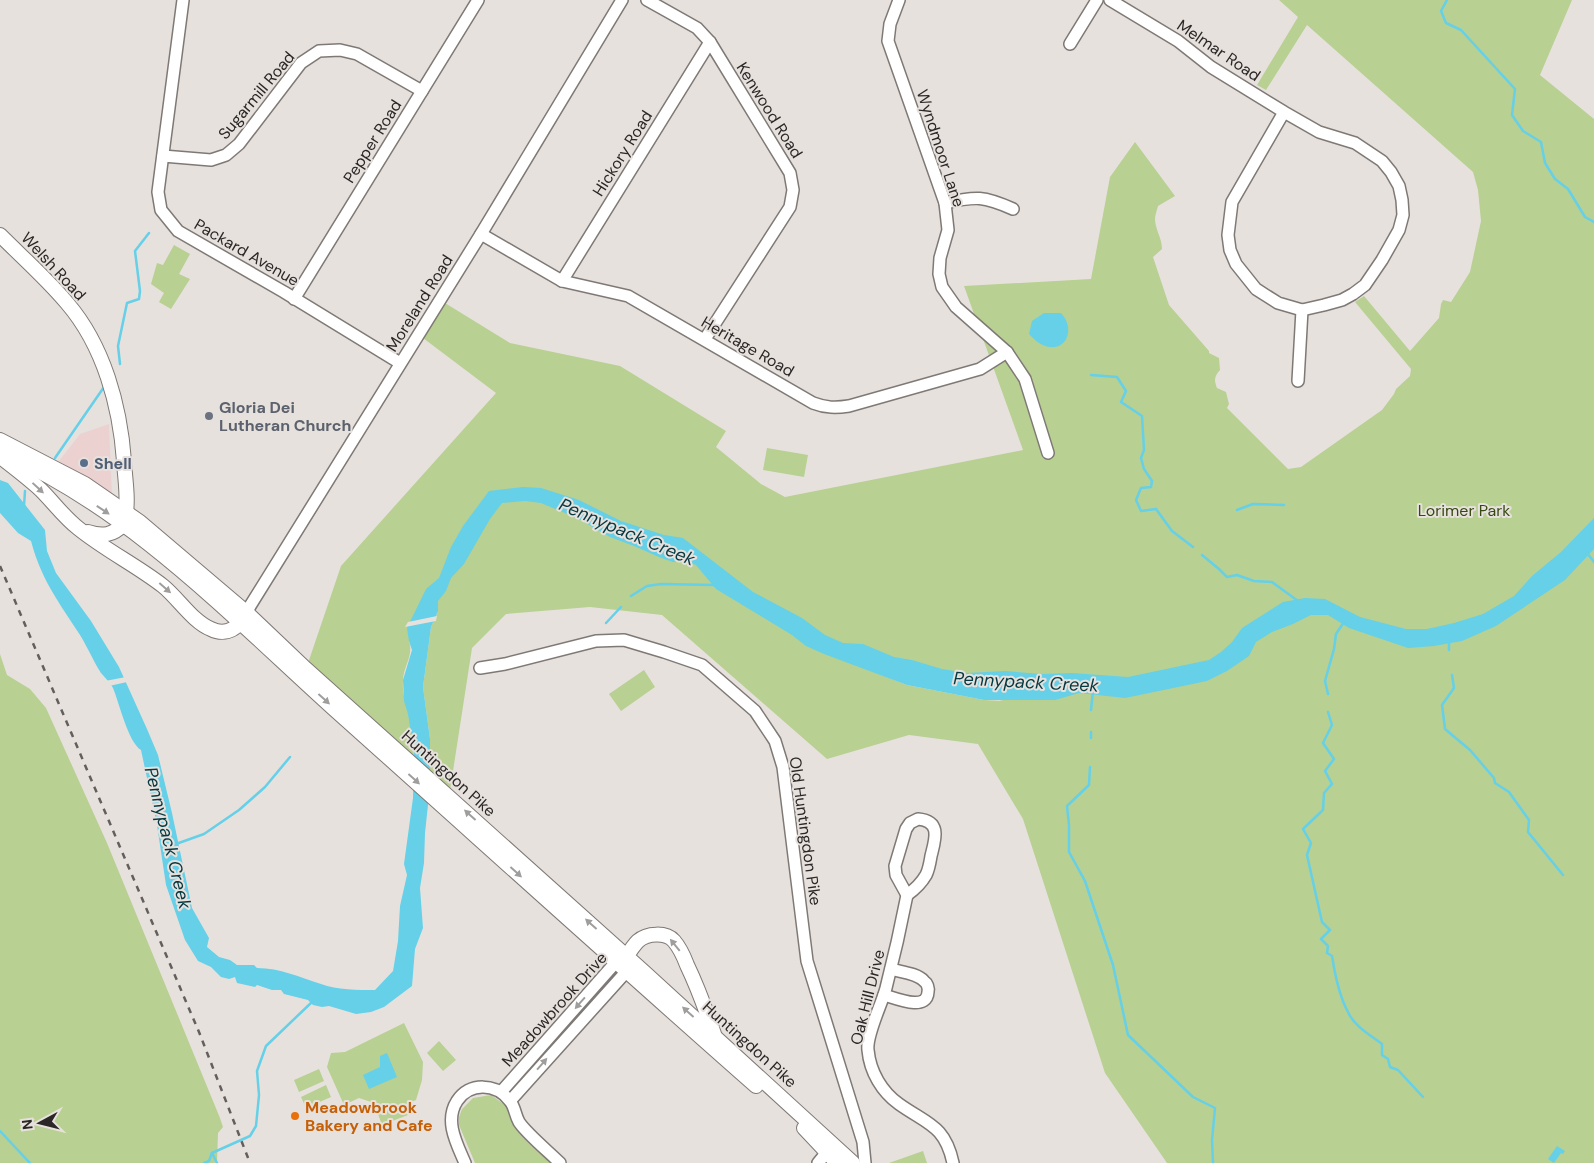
<svg xmlns="http://www.w3.org/2000/svg" width="1594" height="1163" font-family="'DM Sans',sans-serif">
<style>
.commercial{fill:#ecd1d1}
.green{fill:#b8d092;fill-rule:evenodd}
.water{fill:#65d0e7}
.pier{fill:#e7e1dd}
.lines{fill:none;stroke-linecap:round;stroke-linejoin:round}
.stream{stroke:#65d0e7;stroke-width:2.5}
.minor-casing{stroke:#7f7976;stroke-width:14}
.major-casing{stroke:#7f7976;stroke-width:16}
.minor{stroke:#fff;stroke-width:11}
.major{stroke:#fff;stroke-width:14}
.rail{stroke:#635f5d;stroke-width:2.5;stroke-dasharray:6 6;stroke-linecap:butt}
.oneway{fill:#9f9e9d}
.worship-dot{fill:#6b7280;stroke:#e7e1dd;stroke-width:2}
.service-dot{fill:#5c6f8a;stroke:#e7e1dd;stroke-width:2}
.food-dot{fill:#e8710a;stroke:#e7e1dd;stroke-width:2}
.labels{text-anchor:middle;stroke-width:4;stroke-linejoin:round;paint-order:stroke}
.street-label{font-size:16px;fill:#2a2726;stroke:#e7e1dd}
.worship-label{font-size:16px;font-weight:bold;fill:#5b616d;stroke:#e7e1dd;text-anchor:start}
.service-label{font-size:16px;font-weight:bold;fill:#4e5e75;stroke:#e7e1dd;text-anchor:start}
.park-label{font-size:16px;fill:#374913;stroke:#e7e1dd}
.food-label{font-size:16px;font-weight:bold;fill:#c56008;stroke:#e7e1dd;text-anchor:start}
.water-label{font-size:18px;font-style:italic;fill:#043942;stroke:#e7e1dd}
</style>
<rect width="100%" height="100%" fill="#e7e1dd"/>
<!-- commercial -->
<polygon class="commercial" points="109,424 112,496 59,461 80,434"/>
<!-- green -->
<g class="green">
<path d="M1279,0H1572L1540,75L1594,119V1163H1167L1105,1073L1023,819L978,744L909,735L827,759L662,615L590,607L506,614L472,648L449,797L430,779V739L423,687L431,627L438,611L409,641C414,656 403,666 403,681C402,693 406,704 409,715C413,732 414,749 414,765L306,669L341,566L496,393L423,338L445,303L510,343L620,366L726,431L716,447L761,484L785,497L1023,450L964,286L1091,279L1110,177L1135,142L1175,196L1158,206C1157,210 1155,215 1155,219C1155,229 1162,238 1162,249L1153,257L1169,305L1209,351V353L1219,358L1220,370C1214,377 1214,380 1217,388L1226,392L1229,404L1227,408L1288,469L1301,467L1382,410L1394,394L1396,389L1410,376L1411,369L1355,302L1364,296L1410,351L1439,318L1441,304L1443,300L1451,302L1470,272L1481,221L1478,190L1473,172L1307,25L1266,90L1257,85L1298,17ZM805,645L1003,701L984,700L907,685Z"/>
<polygon points="174,245 190,254 179,274 190,279 171,309 159,302 164,293 151,284 157,263 163,265"/>
<polygon points="767,448 808,455 804,477 763,470"/>
<polygon points="0,654 7,675 30,689 46,708 107,843 220,1118 223,1127 218,1133 217,1162 214,1163 0,1163"/>
<polygon points="644,670 655,687 621,711 609,694"/>
<polygon points="404,1023 423,1062 422,1080 416,1100 404,1105 408,1115 382,1125 374,1103 359,1098 344,1105 327,1067 331,1053 345,1052"/>
<polygon points="439,1041 456,1060 443,1071 427,1053"/>
<polygon points="319,1069 324,1081 299,1092 294,1080"/>
<polygon points="326,1085 331,1097 306,1108 301,1097"/>
<polygon points="491,1095 505,1105 511,1116 514,1127 550,1163 475,1163 459,1125 459,1117 462,1109 473,1098"/>
<polygon points="923,1151 927,1163 889,1163"/>
</g>
<!-- water -->
<g class="water">
<path d="M1044,313H1061C1081,335 1056,365 1029,334L1032,321Z"/>
<path d="M0,480L8,483L45,530L47,551L56,573L91,621L119,667L147,729L158,755L172,813L192,908L209,938L207,947L219,957L230,960L237,965H254L257,968C281,968 298,977 321,984C337,990 358,990 375,990L393,971L398,941L400,906L407,875L404,864L413,798L414,751L408,714L404,701L403,680L412,650L409,641L407,628L426,589L439,578L451,547L463,526L489,491L523,487L541,488L579,500L621,521L664,535L683,538L753,592L802,618L825,635L843,643L863,644L894,657L912,660L942,669L967,673L1005,671L1042,674L1072,673L1128,677L1209,660L1221,652L1232,642L1242,628L1283,602L1305,598L1325,599L1360,617L1406,629H1427L1454,623L1483,614L1514,596L1532,576L1561,552L1594,518V549L1565,580L1496,626L1462,641L1434,646L1408,648L1349,628L1328,615H1311L1293,624L1272,632L1256,642L1249,656L1227,671L1207,681L1125,698L1079,693L1055,700H984L907,685L824,654L806,646L792,635L716,589L696,565L685,561L673,562L659,557L634,546L610,537L577,518L541,503L525,501L502,503L490,519L464,564L451,578L446,591L438,601V611L431,627L423,687L430,739V786L425,833L424,863L420,888L423,928L415,949L412,986L384,1007L371,1012L356,1014L329,1006L322,1007L313,1005L308,1000L284,994L281,990H272L257,985L255,987L237,983L235,977L229,979L221,977L211,967L198,961L185,940L166,885L157,825L141,750C128,742 119,702 113,688C110,682 105,678 101,673C92,659 86,643 76,629C56,598 41,578 31,541L18,533L0,513Z"/>
<polygon points="387,1053 397,1077 369,1089 363,1075 380,1067 380,1056"/>
<polygon points="1557,1146 1565,1151 1563,1154 1561,1153 1554,1163 1548,1159"/>
</g>
<!-- pier -->
<g class="pier">
<polygon points="437,616 436,621 405,627 408,622"/>
<polygon points="126,677 127,682 109,686 105,681"/>
</g>
<g class="lines">
<!-- stream -->
<g class="stream">
<polyline points="1447,0 1441,11 1446,23 1461,30 1515,89 1512,115 1523,131 1541,142 1545,163 1555,179 1568,189 1585,217 1594,222"/>
<polyline points="120,364 118,346 127,303 139,299 140,291 135,251 149,233"/>
<polyline points="1091,375 1117,377 1126,391 1121,402 1142,416 1144,450 1141,458 1144,469 1152,481 1151,487 1141,488 1136,500 1141,511 1156,509 1172,531 1193,547"/>
<polyline points="55,458 104,387"/>
<polyline points="24,506 25,491"/>
<polyline points="1237,510 1253,504 1284,505"/>
<polyline points="1587,553 1594,562"/>
<polyline points="1202,555 1219,569 1227,577 1237,575 1254,581 1272,582 1298,601"/>
<polyline points="631,596 647,586 661,584 714,585"/>
<polyline points="606,623 621,607"/>
<polyline points="1449,641 1449,650"/>
<polyline points="1452,675 1454,688 1442,705 1445,729 1470,750 1494,778 1495,783 1509,792 1529,820 1528,832 1563,875"/>
<polyline points="1328,694 1325,681 1334,649 1336,634 1344,622"/>
<polyline points="1091,710 1093,691"/>
<path d="M1328,712L1332,725L1323,743L1334,759L1325,771L1332,784L1324,793L1323,810L1303,829L1311,843L1307,855L1322,922L1330,930L1321,939L1328,946L1327,953L1332,956C1335,975 1339,996 1348,1012C1354,1026 1370,1035 1382,1044V1055L1388,1059L1390,1067L1398,1070L1423,1097"/>
<polyline points="1091,738 1091,732"/>
<polyline points="1090,767 1089,785 1067,806 1069,825 1069,852 1085,881 1113,965 1128,1035 1193,1097 1215,1108 1212,1140 1213,1163"/>
<polyline points="176,844 204,834 239,810 265,787 290,757"/>
<polyline points="0,1131 30,1163"/>
<polyline points="212,1153 250,1136 256,1126 259,1095 257,1071 266,1046 312,1002"/>
<polyline points="212,1153 217,1163"/>
<polyline points="204,1163 209,1161 212,1153"/>
</g>
<defs>
<g id="minor">
<polyline points="183,0 158,192 161,210 178,231 284,292 400,363"/>
<polyline points="647,0 697,28 710,42 790,173 793,190 790,207 705,339"/>
<polyline points="899,0 890,24 888,41 945,203 948,230 940,258 939,274 942,287 956,307 1007,352 1025,379 1048,453"/>
<polyline points="1110,0 1178,41 1211,67 1284,112 1319,132 1355,143 1382,161 1391,172 1399,186 1402,200 1403,215 1399,230 1382,260 1365,285 1353,294 1342,300 1324,305 1302,310 1278,303 1256,289 1236,264 1230,250 1228,235 1232,202 1284,112"/>
<polyline points="1070,44 1097,0"/>
<polyline points="163,156 211,160 226,155 239,144 301,63 319,51 340,50 357,54 422,91"/>
<path d="M945,203C976,196 984,196 1013,209"/>
<path d="M481,234L562,281L628,296L813,403C826,408 836,408 849,406L980,369L1007,352"/>
<polyline points="562,281 710,42"/>
<polyline points="294,299 478,0"/>
<polyline points="1298,381 1302,310"/>
<polyline points="242,619 481,234 622,0"/>
<polyline points="480,668 505,664 596,641 624,640 664,652 702,665 755,711 775,741 783,767 807,961 863,1142 865,1163"/>
<path d="M918,819C942,821 935,840 931,856C930,862 929,869 926,875C922,882 914,890 907,895L896,875L895,866L906,829L910,823Z"/>
<path d="M907,895C901,926 894,957 886,988C882,1004 866,1035 868,1050C870,1072 882,1092 899,1104C927,1124 945,1125 953,1163"/>
<path d="M884,995C895,998 927,1012 928,992C929,988 927,983 924,981C917,973 900,972 891,969"/>
<polyline points="501,1092 616,962 627,956 626,972 510,1101"/>
<path d="M465,1163C457,1144 444,1121 457,1101C470,1082 496,1083 510,1101C515,1107 515,1115 519,1122C526,1133 550,1153 560,1163"/>
<polyline points="818,1163 827,1152"/>
</g>
<g id="major">
<path d="M0,235C22,257 47,279 67,303C104,346 120,406 124,461C125,480 129,500 125,518"/>
<polyline points="0,440 85,484 140,522 246,612 306,669 644,972 853,1163"/>
<path d="M0,452C130,509 229,614 333,708C474,834 614,961 756,1086"/>
<path d="M3,459C16,469 29,479 41,490C54,503 64,517 78,528C105,550 136,565 163,586C178,598 193,622 211,629C223,635 233,631 241,622"/>
<path d="M88,532C103,537 113,535 124,524"/>
<path d="M627,956C630,951 634,945 638,941C647,933 666,932 674,941C680,948 684,957 687,965C698,988 706,1010 714,1034"/>
<polyline points="804,1128 837,1163"/>
</g>
</defs>
<!-- minor casing -->
<use href="#minor" class="minor-casing"/>
<!-- major casing -->
<use href="#major" class="major-casing"/>
<!-- minor -->
<use href="#minor" class="minor"/>
<!-- major -->
<use href="#major" class="major"/>
<!-- rail -->
<polyline class="rail" points="0,566 199,1032 250,1163"/>
</g>
<!-- one-way arrows -->
<defs><path id="oneway-solid" d="M-6-.8H1V-3.2L6.5 0L1 3.2V.8H-6Z" transform="scale(1.25)"/></defs>
<g class="oneway">
<use href="#oneway-solid" transform="translate(38 488) rotate(43)"/>
<use href="#oneway-solid" transform="translate(103 510) rotate(33)"/>
<use href="#oneway-solid" transform="translate(165 588) rotate(41)"/>
<use href="#oneway-solid" transform="translate(324 699) rotate(42)"/>
<use href="#oneway-solid" transform="translate(414 779) rotate(42)"/>
<use href="#oneway-solid" transform="translate(470 815) rotate(-138)"/>
<use href="#oneway-solid" transform="translate(516 872) rotate(42)"/>
<use href="#oneway-solid" transform="translate(591 924) rotate(-138)"/>
<use href="#oneway-solid" transform="translate(675 945) rotate(-129)"/>
<use href="#oneway-solid" transform="translate(580 1003) rotate(131)"/>
<use href="#oneway-solid" transform="translate(688 1012) rotate(-138)"/>
<use href="#oneway-solid" transform="translate(542 1064) rotate(-49)"/>
</g>
<!-- markers -->
<circle class="worship-dot" cx="209" cy="416" r="5"/>
<circle class="service-dot" cx="84" cy="463" r="5"/>
<circle class="food-dot" cx="295" cy="1116" r="5"/>
<g class="labels">
<!-- street labels -->
<g class="street-label">
<text transform="translate(1219 50) rotate(34)" y="6">Melmar Road</text>
<text transform="translate(256 95) rotate(-50)" y="6">Sugarmill Road</text>
<text transform="translate(770 110) rotate(58)" y="6">Kenwood Road</text>
<text transform="translate(372 141) rotate(-58)" y="6">Pepper Road</text>
<text transform="translate(941 148) rotate(72)" y="6">Wyndmoor Lane</text>
<text transform="translate(622 153) rotate(-58)" y="6">Hickory Road</text>
<text transform="translate(247 252) rotate(30)" y="6">Packard Avenue</text>
<text transform="translate(54 266) rotate(47)" y="6">Welsh Road</text>
<text transform="translate(419 303) rotate(-58)" y="6">Moreland Road</text>
<text transform="translate(748 346) rotate(30)" y="6">Heritage Road</text>
<text transform="translate(449 773) rotate(42)" y="6">Huntingdon Pike</text>
<text transform="translate(806 831) rotate(82)" y="6">Old Huntingdon Pike</text>
<text transform="translate(867 997) rotate(-76)" y="6">Oak Hill Drive</text>
<text transform="translate(554 1009) rotate(-48)" y="6">Meadowbrook Drive</text>
<text transform="translate(750 1044) rotate(42)" y="6">Huntingdon Pike</text>
</g>
<!-- worship labels -->
<g class="worship-label">
<text x="219" y="413">Gloria Dei<tspan x="219" dy="18">Lutheran Church</tspan></text>
</g>
<!-- service labels -->
<g class="service-label">
<text x="94" y="469">Shell</text>
</g>
<!-- park labels -->
<g class="park-label">
<text x="1464" y="516">Lorimer Park</text>
</g>
<!-- food labels -->
<g class="food-label">
<text x="305" y="1113">Meadowbrook<tspan x="305" dy="18">Bakery and Cafe</tspan></text>
</g>
<!-- water labels -->
<g class="water-label">
<text transform="translate(627 532) rotate(23)" y="6">Pennypack Creek</text>
<text transform="translate(1026 682) rotate(3)" y="6">Pennypack Creek</text>
<text transform="translate(168 838) rotate(76)" y="6">Pennypack Creek</text>
</g>
</g>
<!-- north arrow -->
<g transform="translate(40 1123) rotate(263)" stroke="#e7e1dd" stroke-width="4" paint-order="stroke">
<path d="M0-4L9 19L0 12L-9 19Z" fill="#2a2726"/>
<text y="-8" font-size="14" font-weight="bold" text-anchor="middle" fill="#2a2726">N</text>
</g>
</svg>
